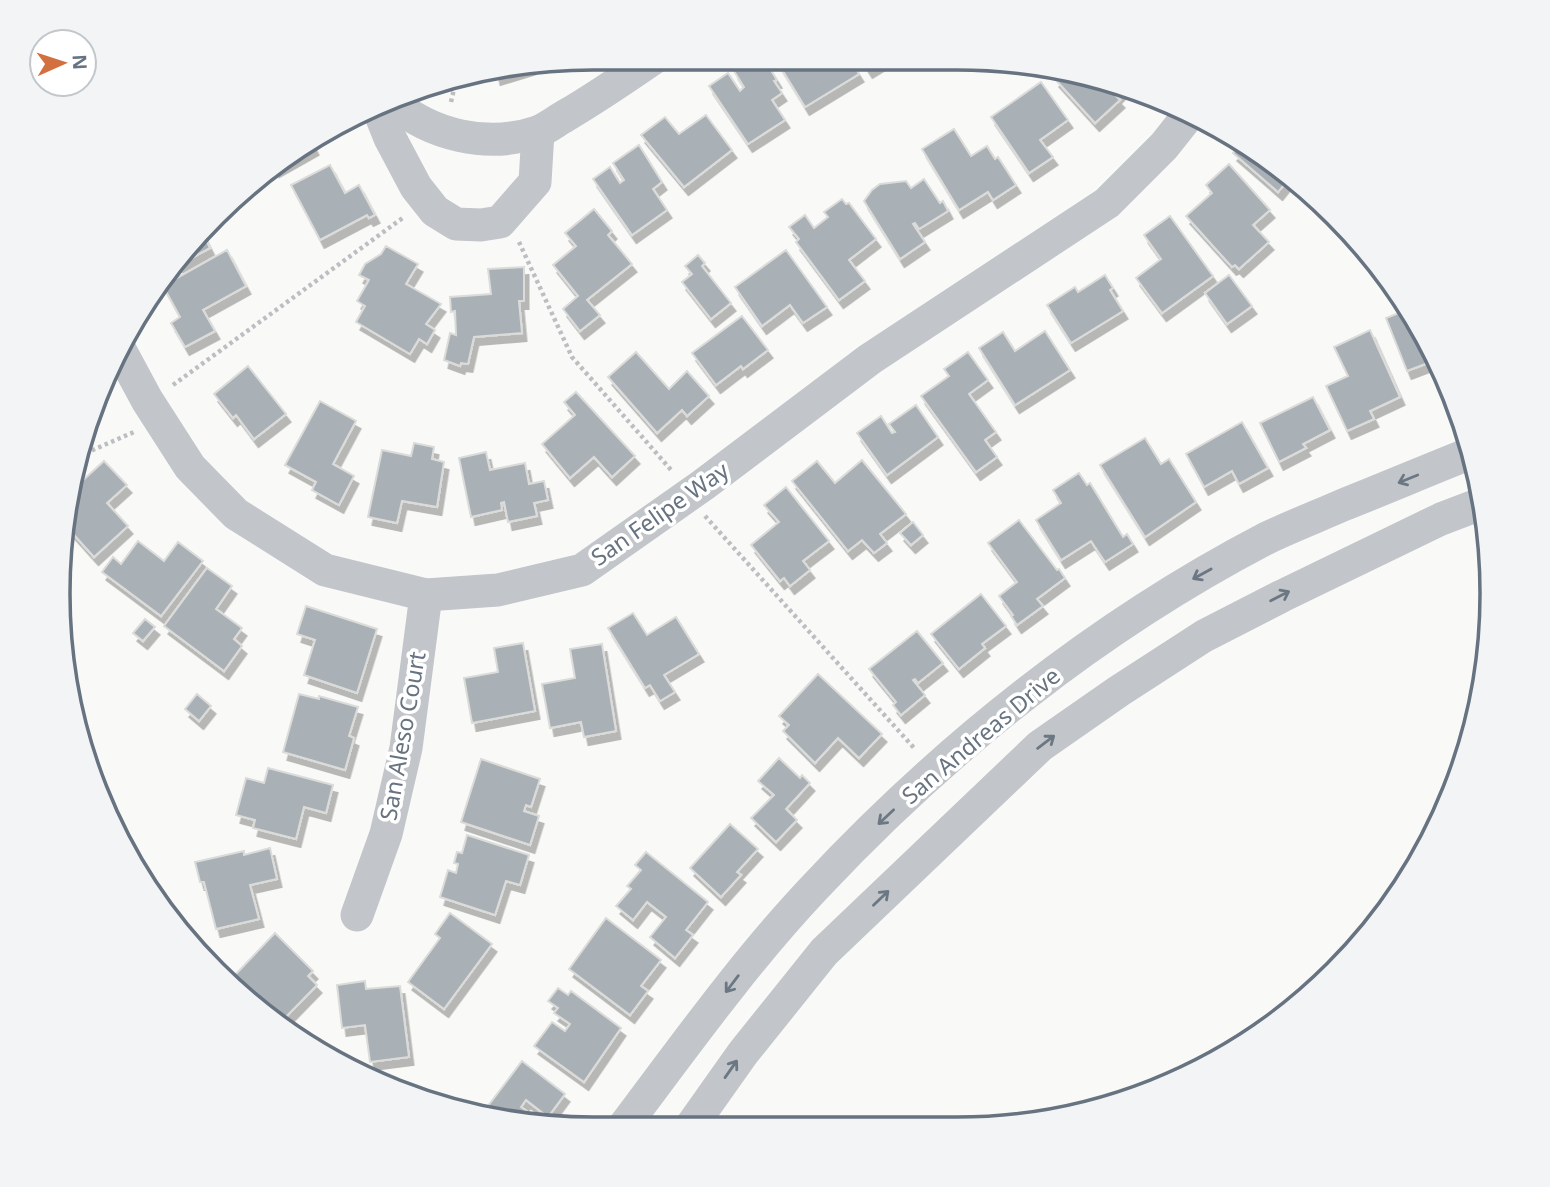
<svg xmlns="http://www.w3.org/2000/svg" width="1550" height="1187" font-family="'Noto Sans',sans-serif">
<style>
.building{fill:#a9b0b6;stroke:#dbdcda;stroke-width:2;filter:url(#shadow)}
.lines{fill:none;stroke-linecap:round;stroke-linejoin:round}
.path{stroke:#bcbec1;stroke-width:4.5;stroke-dasharray:3.5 3.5;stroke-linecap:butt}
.minor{stroke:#c2c5c9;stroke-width:33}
.oneway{stroke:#6c7784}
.labels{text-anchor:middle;stroke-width:7;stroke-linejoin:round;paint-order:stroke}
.street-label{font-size:23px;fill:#677380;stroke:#fff}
.rim{fill:none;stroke:#677380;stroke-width:3.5}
</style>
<defs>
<filter id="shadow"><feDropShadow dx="4.5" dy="8" stdDeviation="0" flood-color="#0004"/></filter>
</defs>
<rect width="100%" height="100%" fill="#f9faf8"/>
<!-- building -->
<g class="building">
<polygon points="753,58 763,58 777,80 774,81 782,93 772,100 785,120 748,144 709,86 728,73 740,91 744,87 734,71"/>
<polygon points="775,58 849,58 859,74 805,107"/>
<polygon points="861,59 886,59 868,70"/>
<polygon points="532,66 496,77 495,71"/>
<polygon points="1064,71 1096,76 1125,87 1116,96 1120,100 1095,123 1055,79"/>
<polygon points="1041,82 1068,120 1040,140 1053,157 1029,173 991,117"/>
<polygon points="706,115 732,150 684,187 641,135 665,117 679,134"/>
<polygon points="954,129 971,156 987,146 995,159 998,157 1016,185 993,200 988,192 959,210 922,149"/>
<polygon points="311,141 314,147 275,169 275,168"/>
<polygon points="1242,143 1282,168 1290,177 1278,192 1233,153"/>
<polygon points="639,145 662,182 653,189 667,210 632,235 593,179 610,167 620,183 624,180 613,163"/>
<polygon points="1229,164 1270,210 1253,225 1269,242 1239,269 1235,265 1232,267 1186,216 1212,193 1206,185"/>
<polygon points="330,165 345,193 359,185 375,215 369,218 367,215 320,240 291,185"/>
<polygon points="924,179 940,203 943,201 948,211 919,229 915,223 913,224 925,242 900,259 864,201 872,190 880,184 906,181 911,188"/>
<polygon points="842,199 846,204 849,203 876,239 849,260 865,281 839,300 796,242 799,239 789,227 805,215 814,228 828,217 824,212"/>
<polygon points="594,209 612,231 608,235 632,264 587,300 600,315 580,331 563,309 578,296 553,265 576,246 565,233"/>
<polygon points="1170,216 1213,276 1162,313 1136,278 1161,259 1144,235"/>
<polygon points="202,232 210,248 178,265"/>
<polygon points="386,246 418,264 406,284 441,304 426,324 435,330 427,344 419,339 410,354 356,322 365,306 357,301 369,280 359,275 365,264 381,254"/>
<polygon points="227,250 246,286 203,310 215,331 185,347 171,323 180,317 163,286"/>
<polygon points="786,250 827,307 803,323 790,305 762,326 735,287"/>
<polygon points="698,255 705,263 702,266 731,303 711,319 682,282 692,274 685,266"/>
<polygon points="524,267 524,301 519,301 522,333 474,337 468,364 461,363 460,366 444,360 450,333 456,335 455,311 451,312 450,297 491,294 488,269"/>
<polygon points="1105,275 1113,288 1110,290 1123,311 1071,343 1047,305 1075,287 1078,292"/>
<polygon points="1229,275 1252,306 1227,324 1205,293"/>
<polygon points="1409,309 1436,360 1407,371 1386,318"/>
<polygon points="742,316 768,350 743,369 741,366 716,385 692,353"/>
<polygon points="1370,330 1400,397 1370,411 1374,419 1347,431 1326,386 1348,376 1334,347"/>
<polygon points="1045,331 1070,370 1015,405 979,348 1003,332 1015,351"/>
<polygon points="636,352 669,389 687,371 709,396 687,416 682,410 657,433 608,377"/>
<polygon points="968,352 988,380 969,394 996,432 985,440 997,457 976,472 921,396 949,376 944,369"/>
<polygon points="248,366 286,414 254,439 236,415 233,418 214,394"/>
<polygon points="576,392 635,456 612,477 594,457 570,478 542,444 575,415 564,402"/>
<polygon points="1313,397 1330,430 1303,444 1306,448 1279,462 1260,423"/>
<polygon points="320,401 356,421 333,464 354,476 339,505 312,490 316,482 285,465"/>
<polygon points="916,405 938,437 887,475 857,433 881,416 892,433 895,432 889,424"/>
<polygon points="1242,422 1268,468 1239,484 1232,471 1204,487 1186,454"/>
<polygon points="1145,438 1161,464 1169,459 1196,502 1145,537 1100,465"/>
<polygon points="414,443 434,447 432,459 444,462 437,507 402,501 397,523 368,517 382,450 411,456"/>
<polygon points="486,452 490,470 525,463 529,484 544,481 548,500 534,503 537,516 508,522 504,502 501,503 502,510 471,517 459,458"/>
<polygon points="862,460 906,514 880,534 887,543 874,553 862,540 848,551 792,481 817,461 835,483"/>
<polygon points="104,461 127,485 107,503 128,526 94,557 66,526 68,494"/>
<polygon points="1079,473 1087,485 1090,483 1123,537 1127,534 1133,544 1105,562 1091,541 1061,560 1036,520 1061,503 1053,490"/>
<polygon points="786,487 829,541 803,561 810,570 790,586 784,578 780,581 751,545 779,522 764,505"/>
<polygon points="1019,520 1057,570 1059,569 1065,578 1037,599 1043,606 1017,625 1011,616 1013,615 999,596 1017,582 988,543"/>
<polygon points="913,522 923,535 911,545 900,533"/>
<polygon points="138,541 164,561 178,542 203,561 161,616 102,572 113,557 121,564"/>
<polygon points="207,568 232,586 216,609 242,628 234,639 242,646 224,671 164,626"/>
<polygon points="981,594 1006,626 982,644 985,648 959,669 931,634"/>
<polygon points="306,606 377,629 357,693 304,675 315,640 297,634"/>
<polygon points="633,613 647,635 676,617 699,654 664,675 675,692 660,701 650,685 645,688 608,628"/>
<polygon points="145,619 155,627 143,641 133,633"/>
<polygon points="917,631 943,663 918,683 915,679 913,680 925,695 901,715 893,705 896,702 869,669"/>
<polygon points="523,643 535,711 472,723 464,678 498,672 494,648"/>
<polygon points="602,644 616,731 584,737 581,722 550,728 542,684 575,678 570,649"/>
<polygon points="818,674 882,734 859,758 838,738 815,763 783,731 789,725 779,716"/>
<polygon points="197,694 211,706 199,721 185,709"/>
<polygon points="299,694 319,699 319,696 358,707 349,736 354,738 345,770 283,752"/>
<polygon points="779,758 800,778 802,775 810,783 786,809 797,820 776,842 751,818 774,795 758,781"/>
<polygon points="481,759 540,779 531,807 526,805 524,811 539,816 530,845 461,822"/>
<polygon points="268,768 333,785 326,813 304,807 296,839 253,828 255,820 236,815 246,778 264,783"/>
<polygon points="730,824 758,849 737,872 741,875 721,897 690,868"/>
<polygon points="467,835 529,855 520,885 506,881 495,915 440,897 448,870 456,873 458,864 454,863 457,852 462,853"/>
<polygon points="270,848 277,879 250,885 259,919 216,929 204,882 200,882 195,862 244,851 244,855"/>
<polygon points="646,852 708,902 686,930 693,935 675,958 650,937 666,917 647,902 633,920 616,906 631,889 627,886 641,870 635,865"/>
<polygon points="450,913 492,944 444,1009 408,982 440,938 435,934"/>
<polygon points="606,918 661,960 641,986 648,991 630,1015 569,969"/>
<polygon points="275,933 313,971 308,976 317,985 278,1025 255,1005 260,999 235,975"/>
<polygon points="365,981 366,989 400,986 409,1057 370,1062 365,1025 342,1028 337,985"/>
<polygon points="558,988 568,995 571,991 621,1028 584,1082 534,1046 552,1022 565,1031 570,1024 554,1013 558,1008 548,1001"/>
<polygon points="522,1061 565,1094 548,1117 526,1100 521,1107 545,1125 523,1125 482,1114"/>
</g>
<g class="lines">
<!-- path -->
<g class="path">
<polyline points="451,102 457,76"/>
<polyline points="519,242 572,357 672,471"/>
<polyline points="173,385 404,217"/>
<polyline points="79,456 134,432"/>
<polyline points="705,516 915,749"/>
</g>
<!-- minor -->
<g class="minor">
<path d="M392,102C431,135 487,149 537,132C546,129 556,121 565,116C596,98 625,78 654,58"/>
<polyline points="378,108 390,138 416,187 435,211 456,224 481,225 500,222 535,182 538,132"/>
<polyline points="119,348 147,400 190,467 236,514 325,570 426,595 498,590 582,570 703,485 870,359 1107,203 1164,146 1191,112"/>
<polyline points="357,915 386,834 406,748 426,595"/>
<path d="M625,1125C686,1044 745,961 815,887C945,748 1098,626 1267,538C1292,526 1318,516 1343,505C1386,488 1428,470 1471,453"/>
<polyline points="692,1125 743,1053 824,952 1040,746 1119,691 1204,636 1282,596 1441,519 1483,503"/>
</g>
</g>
<!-- one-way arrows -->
<defs><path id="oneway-shaft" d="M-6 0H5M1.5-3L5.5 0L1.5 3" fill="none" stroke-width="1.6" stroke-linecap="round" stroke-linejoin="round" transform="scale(1.75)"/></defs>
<g class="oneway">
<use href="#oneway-shaft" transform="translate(1408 479) rotate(158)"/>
<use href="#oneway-shaft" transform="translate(1202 574) rotate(151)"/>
<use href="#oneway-shaft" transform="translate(1280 596) rotate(-27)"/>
<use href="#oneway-shaft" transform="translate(1046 742) rotate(-37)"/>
<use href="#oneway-shaft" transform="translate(886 817) rotate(137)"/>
<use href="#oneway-shaft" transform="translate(881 898) rotate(-44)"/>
<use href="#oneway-shaft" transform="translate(732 984) rotate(127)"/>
<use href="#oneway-shaft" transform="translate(731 1069) rotate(-55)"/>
</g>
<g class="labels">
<!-- street labels -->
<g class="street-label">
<text transform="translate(660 514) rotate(-35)" y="8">San Felipe Way</text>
<text transform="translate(403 736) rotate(-80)" y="8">San Aleso Court</text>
<text transform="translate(981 736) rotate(-40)" y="8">San Andreas Drive</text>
</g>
</g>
<!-- crop -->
<path d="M0 0H1550V1187H0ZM593 70H957A523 523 0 0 1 1480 593V594A523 523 0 0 1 957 1117H593A523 523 0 0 1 70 594V593A523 523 0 0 1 593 70Z" fill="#f3f4f5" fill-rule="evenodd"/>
<path class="rim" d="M593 70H957A523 523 0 0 1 1480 593V594A523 523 0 0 1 957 1117H593A523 523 0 0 1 70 594V593A523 523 0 0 1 593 70Z"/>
<!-- north arrow -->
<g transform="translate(63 63) rotate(87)"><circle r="33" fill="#ffffff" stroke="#c2c7cc" stroke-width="2"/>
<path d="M0-5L12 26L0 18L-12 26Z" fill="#d3703f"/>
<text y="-10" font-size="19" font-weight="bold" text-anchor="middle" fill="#677380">N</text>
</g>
</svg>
